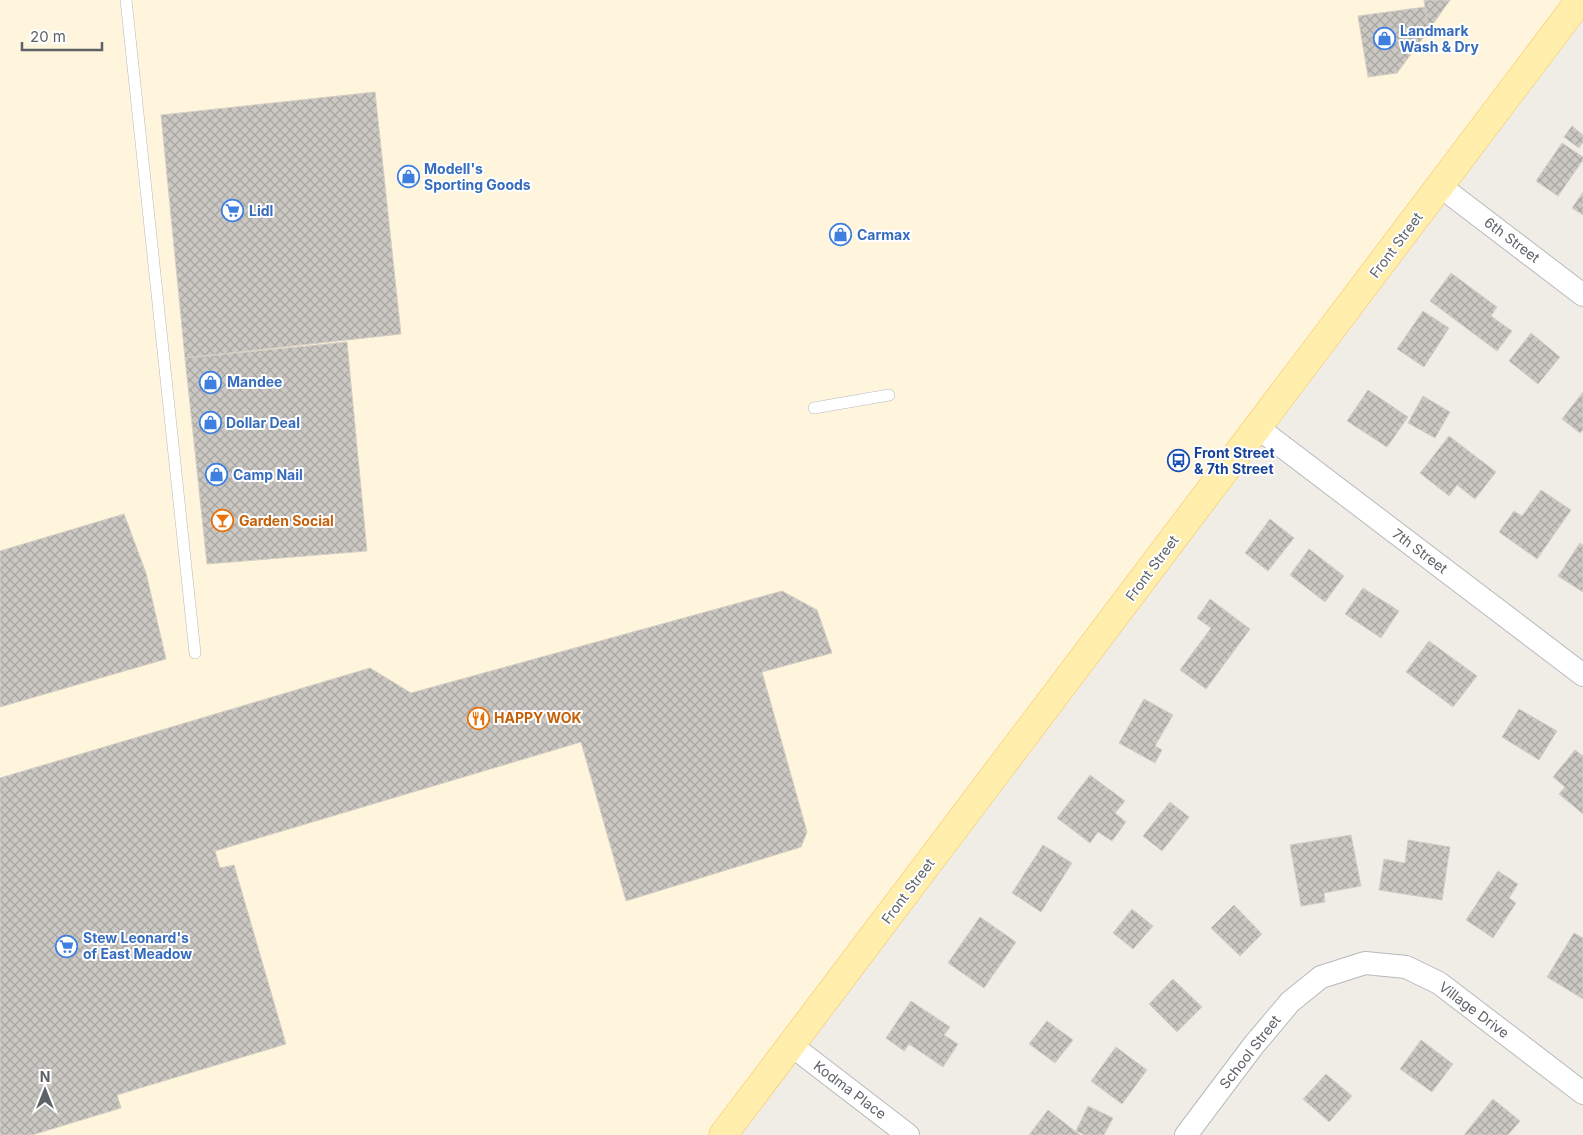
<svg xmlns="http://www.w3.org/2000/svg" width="1583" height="1135" font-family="Inter,sans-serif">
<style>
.commercial{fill:#fff5dc}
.building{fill:url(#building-cross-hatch);stroke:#d5cfc4}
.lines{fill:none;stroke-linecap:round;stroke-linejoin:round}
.lane-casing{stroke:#b6b9bd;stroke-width:12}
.street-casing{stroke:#b6b9bd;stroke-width:24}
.primary-casing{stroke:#f7c358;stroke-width:29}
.lane{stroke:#fff;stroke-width:11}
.street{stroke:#fff;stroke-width:22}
.primary{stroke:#ffeeac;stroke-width:28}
.labels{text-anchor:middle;stroke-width:4;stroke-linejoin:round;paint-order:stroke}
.shop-label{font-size:14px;font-weight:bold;fill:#366cbe;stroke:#fff;text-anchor:start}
.street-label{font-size:14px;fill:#5d6267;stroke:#fff}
.transit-label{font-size:14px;font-weight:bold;fill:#164399;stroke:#fff;text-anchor:start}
.food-label{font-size:14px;font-weight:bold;fill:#c56008;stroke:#fff;text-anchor:start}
</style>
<defs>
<pattern id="building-cross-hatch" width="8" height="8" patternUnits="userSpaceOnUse" patternTransform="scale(1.25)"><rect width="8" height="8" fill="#cbc8c3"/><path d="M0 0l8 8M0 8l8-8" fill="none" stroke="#a8a6a2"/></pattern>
</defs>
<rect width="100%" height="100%" fill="#f0ede6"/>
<!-- commercial -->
<polygon class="commercial" points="0,0 1580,0 723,1135 0,1135"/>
<!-- building -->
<g class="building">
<polygon points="1424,0 1450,0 1428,31 1425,7"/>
<polygon points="1425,7 1428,31 1397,73 1368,77 1358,16"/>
<polygon points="375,92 401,334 185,358 161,115"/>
<polygon points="1572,126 1583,135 1583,142 1579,148 1564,137"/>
<polygon points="1562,143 1583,157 1583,160 1558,196 1536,181"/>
<polygon points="1583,192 1583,215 1572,208"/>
<polygon points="1451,273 1497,307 1491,316 1512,331 1497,351 1430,301"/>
<polygon points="1423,311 1449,328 1424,367 1397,349"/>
<polygon points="1531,333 1560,357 1538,384 1509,361"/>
<polygon points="347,342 367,551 207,564 185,358"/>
<polygon points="1368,390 1408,417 1387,447 1347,421"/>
<polygon points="1583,392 1583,430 1580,433 1562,419"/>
<polygon points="1423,396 1450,412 1435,438 1408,423"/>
<polygon points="1449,436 1496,472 1475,499 1457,485 1449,496 1420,473"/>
<polygon points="1541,490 1571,510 1537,559 1499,532 1514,511 1522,516"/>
<polygon points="124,514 146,573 166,659 0,707 0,551"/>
<polygon points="1270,519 1294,538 1268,571 1245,553"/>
<polygon points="1580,543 1583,545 1583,592 1558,576"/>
<polygon points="1309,549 1344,576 1325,602 1290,575"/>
<polygon points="1363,588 1399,611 1381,638 1345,614"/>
<polygon points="782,591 817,610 832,653 762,672 807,832 801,847 626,901 581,742 215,851 220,868 234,865 286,1044 117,1095 121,1108 32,1135 0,1135 0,778 370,668 411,693"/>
<polygon points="1210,599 1250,629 1206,689 1180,670 1211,628 1197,618"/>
<polygon points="1429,641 1477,676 1453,707 1406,672"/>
<polygon points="1144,699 1173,715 1155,746 1162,750 1155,763 1119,743"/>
<polygon points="1519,709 1557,731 1539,760 1502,737"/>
<polygon points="1575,750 1583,756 1583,814 1559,794 1565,787 1553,777"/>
<polygon points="1090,775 1125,801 1115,813 1126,822 1112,841 1098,832 1090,843 1057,818"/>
<polygon points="1170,802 1189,817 1162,851 1143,836"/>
<polygon points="1351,835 1361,886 1324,893 1325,902 1301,906 1290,845"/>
<polygon points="1408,840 1450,847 1442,900 1379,890 1384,859 1405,863"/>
<polygon points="1043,845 1072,863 1041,912 1012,893"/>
<polygon points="1498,871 1518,884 1509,898 1516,903 1493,938 1466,920"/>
<polygon points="1234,905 1262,934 1240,956 1211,928"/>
<polygon points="1132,909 1153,926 1133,949 1113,933"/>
<polygon points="980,917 1016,942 984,988 948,963"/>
<polygon points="1574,933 1583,938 1583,999 1547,977"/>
<polygon points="1173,979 1202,1007 1177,1032 1149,1004"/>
<polygon points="911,1001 950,1027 944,1035 958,1044 943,1067 909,1044 904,1051 886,1038"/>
<polygon points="1047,1021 1073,1040 1055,1063 1029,1044"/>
<polygon points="1421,1040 1453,1064 1432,1092 1400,1069"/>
<polygon points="1116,1047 1147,1070 1122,1104 1091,1081"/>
<polygon points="1326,1074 1352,1096 1329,1122 1303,1099"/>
<polygon points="1493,1099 1520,1121 1508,1135 1464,1135"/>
<polygon points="1088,1106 1113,1118 1104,1135 1085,1135 1076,1131"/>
<polygon points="1048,1110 1080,1135 1029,1135"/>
</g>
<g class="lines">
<defs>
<g id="lane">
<polyline points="126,0 195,653"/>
<polyline points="814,408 889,395"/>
</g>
<g id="street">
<polyline points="1440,186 1583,295"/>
<polyline points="1258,428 1583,675"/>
<polyline points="791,1045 908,1135"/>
<polyline points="1186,1135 1253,1046 1290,1002 1321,977 1365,963 1406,967 1439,983 1583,1093"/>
</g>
<polyline id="primary" points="723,1135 1580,0"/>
</defs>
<!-- lane casing -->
<use href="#lane" class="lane-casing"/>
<!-- street casing -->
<use href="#street" class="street-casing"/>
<!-- primary casing -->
<use href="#primary" class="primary-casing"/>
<!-- lane -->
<use href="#lane" class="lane"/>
<!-- street -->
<use href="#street" class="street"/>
<!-- primary -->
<use href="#primary" class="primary"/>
</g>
<!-- icons -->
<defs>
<symbol id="shop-ring" viewBox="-11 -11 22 22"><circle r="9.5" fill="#fff" stroke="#3f7fe0" stroke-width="1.5"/><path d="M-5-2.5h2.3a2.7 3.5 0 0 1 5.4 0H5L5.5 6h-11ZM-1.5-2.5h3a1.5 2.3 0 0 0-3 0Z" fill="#3f7fe0"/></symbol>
<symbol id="supermarket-ring" viewBox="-11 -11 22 22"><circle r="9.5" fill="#fff" stroke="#3f7fe0" stroke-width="1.5"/><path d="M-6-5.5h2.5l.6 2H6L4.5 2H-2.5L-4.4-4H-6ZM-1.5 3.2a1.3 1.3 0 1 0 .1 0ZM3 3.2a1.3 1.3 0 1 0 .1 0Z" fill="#3f7fe0"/></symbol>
<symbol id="bus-ring" viewBox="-11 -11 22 22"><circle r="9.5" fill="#fff" stroke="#1a4fb4" stroke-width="1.5"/><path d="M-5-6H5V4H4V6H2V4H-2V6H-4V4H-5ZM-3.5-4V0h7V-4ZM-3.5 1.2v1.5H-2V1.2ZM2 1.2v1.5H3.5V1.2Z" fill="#1a4fb4"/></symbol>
<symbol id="bar-ring" viewBox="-11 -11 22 22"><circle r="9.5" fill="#fff" stroke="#e8710a" stroke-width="1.5"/><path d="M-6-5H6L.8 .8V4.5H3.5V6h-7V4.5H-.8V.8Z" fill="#e8710a"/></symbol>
<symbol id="restaurant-ring" viewBox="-11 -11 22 22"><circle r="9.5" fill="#fff" stroke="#e8710a" stroke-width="1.5"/><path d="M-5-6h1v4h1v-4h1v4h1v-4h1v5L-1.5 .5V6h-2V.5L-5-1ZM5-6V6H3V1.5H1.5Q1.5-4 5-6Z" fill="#e8710a"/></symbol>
</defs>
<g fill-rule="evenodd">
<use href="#shop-ring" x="1372" y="26" width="25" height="25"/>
<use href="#shop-ring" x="396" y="164" width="25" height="25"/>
<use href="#supermarket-ring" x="220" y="198" width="25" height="25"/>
<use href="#shop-ring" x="828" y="222" width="25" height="25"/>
<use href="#shop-ring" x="198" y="370" width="25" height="25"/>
<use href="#shop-ring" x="198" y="410" width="25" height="25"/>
<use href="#bus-ring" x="1166" y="448" width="25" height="25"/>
<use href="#shop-ring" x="204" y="462" width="25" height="25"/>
<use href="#bar-ring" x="210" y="508" width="25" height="25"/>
<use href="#restaurant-ring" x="466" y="706" width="25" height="25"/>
<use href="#supermarket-ring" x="54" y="934" width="25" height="25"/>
</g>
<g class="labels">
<!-- shop labels -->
<g class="shop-label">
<text x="1400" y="36">Landmark<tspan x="1400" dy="16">Wash &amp; Dry</tspan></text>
<text x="424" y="174">Modell's<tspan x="424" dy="16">Sporting Goods</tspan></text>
<text x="249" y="216">Lidl</text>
<text x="857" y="240">Carmax</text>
<text x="227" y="387">Mandee</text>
<text x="226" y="428">Dollar Deal</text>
<text x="233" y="480">Camp Nail</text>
<text x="83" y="943">Stew Leonard's<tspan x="83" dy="16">of East Meadow</tspan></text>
</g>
<!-- street labels -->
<g class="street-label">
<text transform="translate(1512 240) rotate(37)" y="5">6th Street</text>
<text transform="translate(1396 245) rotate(-53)" y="5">Front Street</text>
<text transform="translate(1420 551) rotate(37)" y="5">7th Street</text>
<text transform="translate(1152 568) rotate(-53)" y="5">Front Street</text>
<text transform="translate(908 891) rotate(-53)" y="5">Front Street</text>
<text transform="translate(1474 1010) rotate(37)" y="5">Village Drive</text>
<text transform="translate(1250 1052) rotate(-52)" y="5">School Street</text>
<text transform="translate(850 1090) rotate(37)" y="5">Kodma Place</text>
</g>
<!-- transit labels -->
<g class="transit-label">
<text x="1194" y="458">Front Street<tspan x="1194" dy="16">&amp; 7th Street</tspan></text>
</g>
<!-- food labels -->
<g class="food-label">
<text x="239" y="526">Garden Social</text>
<text x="494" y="723">HAPPY WOK</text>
</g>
</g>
<!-- north arrow -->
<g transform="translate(45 1090)" stroke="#ffffff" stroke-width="4" paint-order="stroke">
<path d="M0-4L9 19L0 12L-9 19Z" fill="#5d6267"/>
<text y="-8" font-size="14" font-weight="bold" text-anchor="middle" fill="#5d6267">N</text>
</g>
<!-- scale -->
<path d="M22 42v8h80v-8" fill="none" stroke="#5d6267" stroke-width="2.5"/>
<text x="30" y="42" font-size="15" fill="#5d6267" stroke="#ffffff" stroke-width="4" paint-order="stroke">20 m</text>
</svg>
